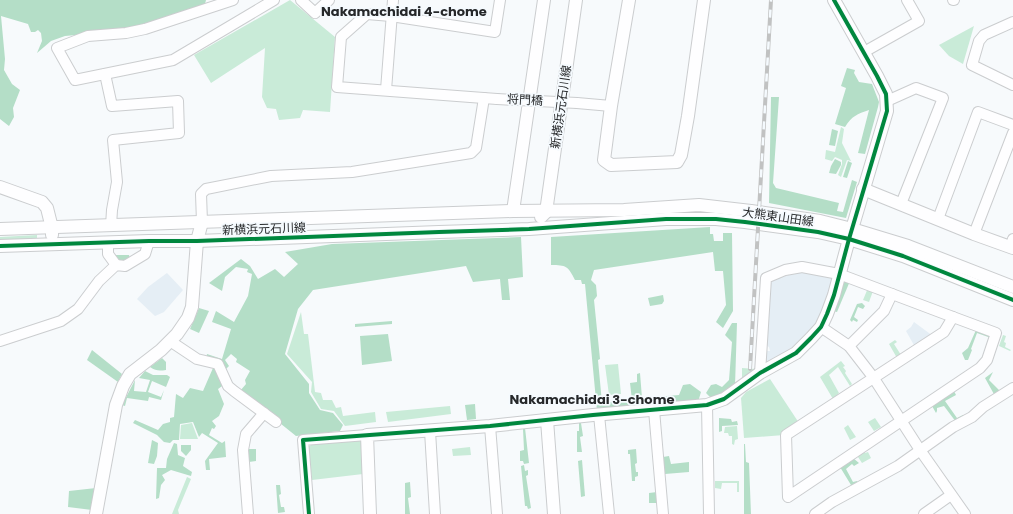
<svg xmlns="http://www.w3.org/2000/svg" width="1013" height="514" font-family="Poppins,'Noto Sans JP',sans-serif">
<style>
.built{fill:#e5eef5}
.green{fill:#c9ebd8}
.forest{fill:#b4dec7}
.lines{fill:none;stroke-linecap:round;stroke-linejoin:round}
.minor-casing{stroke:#cbcdcf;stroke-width:12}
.tertiary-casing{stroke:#cbcdcf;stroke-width:14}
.minor{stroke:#fefeff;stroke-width:10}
.tertiary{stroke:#fefeff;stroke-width:12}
.rail-casing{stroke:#c1c2c2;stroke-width:4}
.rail{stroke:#f5fafe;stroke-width:2.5;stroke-dasharray:8;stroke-linecap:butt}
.minor-bridge-casing{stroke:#cbcdcf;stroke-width:12;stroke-linecap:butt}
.minor-bridge{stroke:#fefeff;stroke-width:10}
.cycleway-casing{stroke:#f5fafe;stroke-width:6}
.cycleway{stroke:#00873e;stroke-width:4}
.labels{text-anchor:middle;stroke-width:3.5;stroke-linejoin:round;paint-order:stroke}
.street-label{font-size:12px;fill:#26282a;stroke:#f5fafe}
.neighbourhood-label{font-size:13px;font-weight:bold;fill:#26282a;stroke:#f5fafe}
</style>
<rect width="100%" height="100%" fill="#f7fafc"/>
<!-- built -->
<g class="built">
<polygon points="803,270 830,277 832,279 823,310 815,326 800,342 768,364 765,362 767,351 770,351 769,347 766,345 771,281"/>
<polygon points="167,273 183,290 164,312 155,316 137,299 148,287"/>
<polygon points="914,322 933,336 915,347 906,331 911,327"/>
</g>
<!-- green -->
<g class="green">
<polygon points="290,0 335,37 330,112 303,110 300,118 279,120 276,109 267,108 262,97 265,48 211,83 194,55"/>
<polygon points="974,26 963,64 949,56 939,45"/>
<polygon points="841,127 844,129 842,143 851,161 847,160 841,177 838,175 842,164 842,160 835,157 832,161 825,159 826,150 835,152"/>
<polygon points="37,235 37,239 0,240 0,237"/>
<polygon points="868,288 873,291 869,302 863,300"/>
<polygon points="301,312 304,334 308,334 315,392 321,393 323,400 332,400 336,408 341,407 343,416 375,412 376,422 345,426 334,411 321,409 311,392 312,382 287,354"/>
<polygon points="1003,335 1006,336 1004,342 1006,343 1005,347 1011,350 1010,351 999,346"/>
<polygon points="895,340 897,342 894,344 901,355 897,358 889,344"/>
<polygon points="841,361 845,366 843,367 846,371 845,373 852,384 850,386 838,367 829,375 839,393 833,399 820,377"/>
<polygon points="618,364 621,394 609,395 605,365"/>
<polygon points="742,368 756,369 742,381"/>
<polygon points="770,379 799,423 784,435 744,438 741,398 746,392"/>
<polygon points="450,406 451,414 388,422 386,412"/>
<polygon points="875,418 881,427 874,431 868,422"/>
<polygon points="192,423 198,439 180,439 181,425"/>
<polygon points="848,425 856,437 850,440 844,428"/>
<polygon points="737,426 738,439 735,440 734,445 732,444 732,436 729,436 728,433 724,433 725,427"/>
<polygon points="359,440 363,443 363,474 312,480 308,447 314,443"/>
<polygon points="470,447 471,455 453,456 452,449"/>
<polygon points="863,450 865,453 868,452 871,458 862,463 856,454"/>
<polygon points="187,477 191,479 178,510 179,514 172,514"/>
<polygon points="715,481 739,481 739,492 737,492 737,483 722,483 721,489 715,488"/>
</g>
<!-- forest -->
<g class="forest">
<polygon points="0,0 206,0 205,4 151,24 130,30 65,36 51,41 37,53 42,41 41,33 38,30 35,32 31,32 28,24 1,16 5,59 4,70 12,84 20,90 13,108 14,117 9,126 0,119"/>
<path d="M847,68L855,70L854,73L859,82L872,84L879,102L878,107L865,154L858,153L869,110C857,114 852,116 845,127L835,124L846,88L841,86Z"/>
<polygon points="771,97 779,97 773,183 776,188 839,203 837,211 843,212 852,180 857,182 846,218 769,203"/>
<polygon points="832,129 838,131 835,146 829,145"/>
<polygon points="835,159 841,162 841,165 836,174 829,173 831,166"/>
<polygon points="848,161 852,163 847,178 843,177"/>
<path d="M710,227V234H713L714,241H723V233H732L733,311L723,328L716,322L726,305L723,271H715L713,252L594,270L591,280L596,285L597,296L594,300L600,359L598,360L602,403L632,400L630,383L637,382V374L640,373L642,398L679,395L683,385L690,384L701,392L698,402L597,411L585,284H582L581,280H575C568,266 566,265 551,265V237Z"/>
<polygon points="521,237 523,277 508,279 510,300 502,300 500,279 473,282 466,266 313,290 298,309 285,354 309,384 309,393 320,410 333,413 343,425 340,431 296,436 240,391 246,384 245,380 250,371 236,362 237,359 231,354 225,360 229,366 225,370 206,359 207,354 222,359 231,329 212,322 216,311 234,322 248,296 252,274 247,272 248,269 236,267 225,277 222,291 209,283 241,259 250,266 258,279 275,269 284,277 298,264 285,252 332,244"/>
<polygon points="112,255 129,255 130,259 117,264"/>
<polygon points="845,280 850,281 837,312 833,311"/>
<polygon points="663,295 664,301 662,304 650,306 648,298"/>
<polygon points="862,303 865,306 863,309 858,307 854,317 858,320 857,322 853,320 852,322 850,320 857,304"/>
<polygon points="199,308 209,311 199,333 190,329"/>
<polygon points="392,321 392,324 355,327 355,324"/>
<polygon points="732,323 737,323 735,386 712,399 706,393 711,385 716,384 722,387 729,380 732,342 725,335"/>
<polygon points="976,330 994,336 991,338 977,333 971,349 972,350 968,360 965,360 962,353 968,348"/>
<polygon points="388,334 392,361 362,365 360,336"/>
<polygon points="92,350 122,374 118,382 87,360"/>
<path d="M162,358L166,362V370C159,371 156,371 150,367Z"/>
<polygon points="199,364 217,365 225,384 218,389 224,404 219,416 212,421 216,426 214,429 212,428 209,435 222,443 225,441 226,457 209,459 210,470 206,470 205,461 218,443 202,433 199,437 193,422 180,424 179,440 173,440 170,443 164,442 157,435 133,423 135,420 158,430 163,424 170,422 170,418 174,417 176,394 183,398 190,388 203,391 213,368"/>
<polygon points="145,371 153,375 167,375 170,377 166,387 152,381 148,392 161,397 164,390 161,400 149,397 148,401 127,398 125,406 122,405 135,380 134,391 146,392 150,380 139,378"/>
<polygon points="993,372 989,380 1001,392 995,396 985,378"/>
<polygon points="954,391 956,395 945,401 957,418 963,415 964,418 956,422 944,406 937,408 937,411 936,413 932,406"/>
<polygon points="475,404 476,419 467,420 465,405"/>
<polygon points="719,418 731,419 732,422 737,421 738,425 722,426 722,431 719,432"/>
<polygon points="579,423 581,423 583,436 580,437 582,452 577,452 577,431 579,431"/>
<polygon points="525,428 529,463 524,464 523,461 520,461 520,451 524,450 523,429"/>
<polygon points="152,440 158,443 157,456 154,464 148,463"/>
<polygon points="174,443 177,444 178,455 185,458 183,466 192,472 191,476 171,470 162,475 165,480 161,485 159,498 156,499 157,468 166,468 167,459"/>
<polygon points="744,444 745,444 746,462 749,463 751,514 744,514"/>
<polygon points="181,445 191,445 191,450 186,456 181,451"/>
<polygon points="248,449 256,449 256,461 249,462"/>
<polygon points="636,449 637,463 635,464 636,472 638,472 638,476 635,477 635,481 632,481 630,454 628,454 628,450"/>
<polygon points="669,456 671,464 689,462 689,472 665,474 663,457"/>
<polygon points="853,458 859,463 854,466 852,464 846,469 853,482 857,481 858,483 855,485 851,485 840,467"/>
<polygon points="582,460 585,496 581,497 578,461"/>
<polygon points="524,465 525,471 528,470 528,475 526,476 531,508 528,509 527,506 525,506 521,466"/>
<polygon points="410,482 411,497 408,498 410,514 405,514 405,483"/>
<polygon points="276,485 280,485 281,494 279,495 281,507 284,507 285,512 278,513"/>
<polygon points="96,488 92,510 68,507 69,491"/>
<polygon points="657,492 658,503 649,503 649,493"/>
</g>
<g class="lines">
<defs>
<g id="minor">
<polyline points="233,0 145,29 126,33 88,36 57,48 75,80 173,60 274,0"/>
<polyline points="301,0 315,13 329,0"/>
<polyline points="953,0 954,0"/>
<polyline points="1013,22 984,35 979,41 972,65 1013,85"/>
<polyline points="864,52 919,21 907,0"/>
<polyline points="105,74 112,106 178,101 179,133 113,140 117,182 112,210 111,226"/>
<polyline points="386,90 393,0"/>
<polyline points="497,99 337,87 341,37 367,14 391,16 495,32 500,0"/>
<polyline points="887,101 916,88 943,98 901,204"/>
<polyline points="577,103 611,106"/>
<polyline points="938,219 978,112 1013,125"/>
<polyline points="202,222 201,194 206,189 271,176 352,172 471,153 476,148 484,98"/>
<polyline points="974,234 1013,133"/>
<polyline points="108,242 108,254 116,265"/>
<polyline points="1010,247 1013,239"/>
<polygon points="953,317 996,333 987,360 980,368 788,497 786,435 944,332"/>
<polyline points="821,327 849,346 873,377 920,450 965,514"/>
<polyline points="0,341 61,321 78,309 99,281 116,265 125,266 145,254 149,241"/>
<polyline points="170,341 197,359 218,364 228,386 234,391 276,422"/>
<polyline points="849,346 884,311 892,294 953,317"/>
<polyline points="760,373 766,278 785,270 802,267 839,274 892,294"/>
<polyline points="707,405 709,514"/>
<polyline points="654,410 663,514"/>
<polyline points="599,415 609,514"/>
<polyline points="490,426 497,514"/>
<polyline points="430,431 435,514"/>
<polyline points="248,514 243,450 246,434 264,413"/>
<polyline points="309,514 303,440 367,435"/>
<polyline points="815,514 832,502 898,466 953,427 972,417 983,407 1013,388"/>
<polyline points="924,514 951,495"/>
</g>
<g id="tertiary">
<polyline points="629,0 611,106 604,160 611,165 677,162 681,155 688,116 704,0"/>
<polyline points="0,187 42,202 47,208 52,228 52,235"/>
<polyline points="863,189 974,234 1013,248"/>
<polyline points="513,211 544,0"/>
<polyline points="541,217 546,212 576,0"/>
<polyline points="0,229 513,211 624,210 699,205 751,211 820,221 852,229 908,246 1013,287"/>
<polyline points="0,246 149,241 197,241 439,232 529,229 666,219 716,219 745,222 818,232 849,239 903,256 1013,300"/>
<polyline points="547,420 554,514"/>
<polyline points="96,514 116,405 123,386 130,374 161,350 177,334 188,318 192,307 197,241 202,222"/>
<polyline points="370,514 367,435 490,426 593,415 707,405 724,399 760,373 796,353 811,338 821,327 827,314 834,295 849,239 887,111 886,94 877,76 834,0"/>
</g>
</defs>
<!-- minor casing -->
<use href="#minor" class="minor-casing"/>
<!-- tertiary casing -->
<use href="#tertiary" class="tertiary-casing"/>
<!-- minor -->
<use href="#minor" class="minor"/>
<!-- tertiary -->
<use href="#tertiary" class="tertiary"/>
<defs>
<polyline id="rail" points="750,369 771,0"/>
</defs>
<!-- rail casing -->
<use href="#rail" class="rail-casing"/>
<!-- rail -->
<use href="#rail" class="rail"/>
<defs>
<polyline id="minor-bridge" points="497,99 577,103"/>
</defs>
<!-- minor-bridge casing -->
<use href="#minor-bridge" class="minor-bridge-casing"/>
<!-- minor-bridge -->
<use href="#minor-bridge" class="minor-bridge"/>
<defs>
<g id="cycleway">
<polyline points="0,246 149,241 197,241 439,232 529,229 666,219 716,219 745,222 818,232 849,239 903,256 1013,300"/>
<polyline points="309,514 303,440 490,426 593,415 707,405 724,399 760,373 796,353 811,338 821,327 827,314 834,295 849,239 887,111 886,94 877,76 834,0"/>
</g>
</defs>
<!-- cycleway casing -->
<use href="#cycleway" class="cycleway-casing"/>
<!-- cycleway -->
<use href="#cycleway" class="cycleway"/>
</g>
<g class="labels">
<!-- street labels -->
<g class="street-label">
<text transform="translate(525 100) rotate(3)" y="4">将門橋</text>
<text transform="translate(561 107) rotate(-82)" y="4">新横浜元石川線</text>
<text transform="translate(778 217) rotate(8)" y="4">大熊東山田線</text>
<text transform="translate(264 229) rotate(-2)" y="4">新横浜元石川線</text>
</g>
<!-- neighbourhood labels -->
<g class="neighbourhood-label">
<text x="404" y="16">Nakamachidai 4-chome</text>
<text x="592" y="404">Nakamachidai 3-chome</text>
</g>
</g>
</svg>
